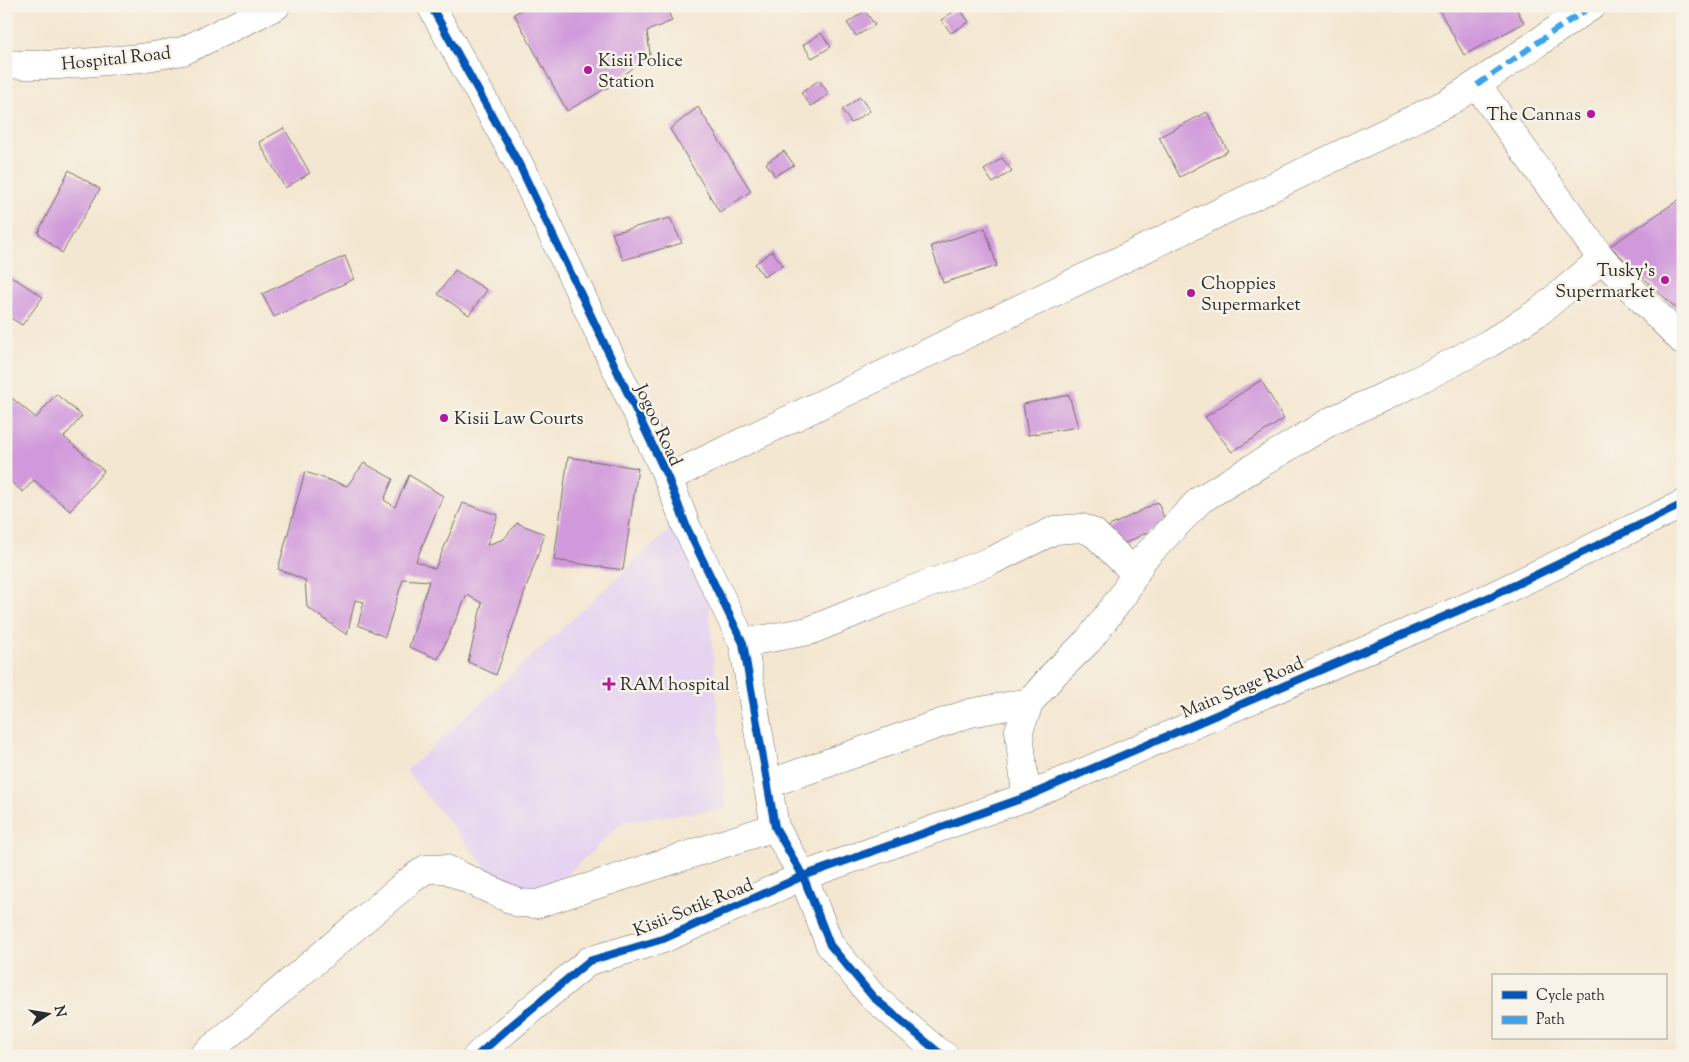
<svg xmlns="http://www.w3.org/2000/svg" width="1689" height="1062" font-family="'Sorts Mill Goudy',serif">
<style>
.built{fill:#e5d3f1}
.building{fill:#d099db}
.lines{fill:none;stroke-linecap:round;stroke-linejoin:round}
.minor-casing{stroke:#716d65;stroke-width:29}
.minor{stroke:#fff;stroke-width:28}
.quiet{stroke:#3ea3eb;stroke-width:6;stroke-dasharray:12 6;stroke-linecap:butt}
.cycleway-casing{stroke:#f7f3e8;stroke-width:11}
.cycleway{stroke:#0057b8;stroke-width:8}
.poi-dot{fill:#b5179e;stroke:#f7f3e8;stroke-width:2}
.labels{text-anchor:middle;stroke-width:5;stroke-linejoin:round;paint-order:stroke}
.street-label{font-size:18px;fill:#2b2b2b;stroke:#f7f3e8}
.poi-label{font-size:18px;fill:#2b2b2b;stroke:#f7f3e8;text-anchor:start}
</style>
<rect width="100%" height="100%" fill="#f7f3e8"/>
<filter id="ink" filterUnits="userSpaceOnUse"><feTurbulence type="fractalNoise" baseFrequency=".02" numOctaves="2"/><feDisplacementMap in="SourceGraphic" scale="10" xChannelSelector="R" yChannelSelector="G"/><feConvolveMatrix kernelMatrix="1 2 1 2 8 2 1 2 1" color-interpolation-filters="sRGB"/></filter>
<filter id="wash" filterUnits="userSpaceOnUse"><feTurbulence type="fractalNoise" baseFrequency=".0096" numOctaves="4" result="noise"/><feDisplacementMap in="SourceGraphic" scale="20" xChannelSelector="R" yChannelSelector="G"/><feGaussianBlur stdDeviation="1.12" result="paint"/><feColorMatrix in="noise" values="0 0 0 0 0 0 0 0 0 0 0 0 0 0 0 0 0 1.4 0 .05"/><feComposite in="paint" operator="in"/></filter>
<g filter="url(#wash)">
<rect width="100%" height="100%" fill="#f4e7d1"/>
<!-- built -->
<polygon class="built" points="672,528 708,596 726,809 624,821 525,914 406,771"/>
<g id="blocks">
<!-- building -->
<g class="building">
<polygon points="529,6 666,6 672,21 647,31 650,54 612,85 567,111 514,14"/>
<polygon points="1437,6 1515,6 1524,23 1464,55"/>
<polygon points="959,8 969,22 951,33 941,20"/>
<polygon points="865,11 875,25 856,36 847,23"/>
<polygon points="821,33 831,47 812,58 803,45"/>
<polygon points="819,80 829,94 811,106 801,93"/>
<polygon points="860,97 870,111 851,123 842,110"/>
<polygon points="698,107 751,191 720,213 670,129"/>
<polygon points="1207,112 1228,151 1180,177 1159,137"/>
<polygon points="284,128 310,173 285,188 259,142"/>
<polygon points="784,151 794,165 775,176 766,163"/>
<polygon points="1002,158 1012,171 993,183 984,170"/>
<polygon points="69,170 100,189 62,253 38,233"/>
<polygon points="1683,197 1683,315 1610,246"/>
<polygon points="670,218 682,243 623,260 612,233"/>
<polygon points="985,228 997,266 943,283 931,246"/>
<polygon points="772,251 783,265 764,277 755,264"/>
<polygon points="345,256 354,279 274,317 262,294"/>
<polygon points="455,270 487,290 469,315 438,294"/>
<polygon points="6,273 43,297 22,325 6,315"/>
<polygon points="1261,380 1284,419 1232,452 1205,417"/>
<polygon points="6,393 36,418 56,394 82,416 64,437 104,471 70,511 34,480 23,492 6,478"/>
<polygon points="1069,395 1078,427 1028,435 1023,404"/>
<polygon points="568,457 638,468 623,570 554,560"/>
<polygon points="364,463 393,479 384,500 395,507 409,475 443,496 416,561 435,569 463,503 498,515 487,545 504,539 517,523 545,534 496,675 468,662 482,603 467,595 438,659 409,647 429,581 403,579 385,637 358,625 364,602 355,600 347,635 307,607 305,580 278,569 305,472 347,486"/>
<polygon points="1158,502 1166,523 1122,545 1108,527"/>
</g>
</g>
</g>
<g filter="url(#ink)">
<use href="#blocks" fill-opacity="0" stroke="#716d65" stroke-width="1"/>
<g class="lines">
<defs>
<g id="minor">
<polyline points="431,6 519,164 668,478 687,528 743,643 775,827 803,876 830,945 873,997 938,1052 945,1056"/>
<polyline points="6,64 24,65 59,65 141,58 183,51 276,6"/>
<polyline points="1477,85 1602,259 1683,341"/>
<path d="M668,478L1445,104C1496,74 1542,38 1592,6"/>
<polyline points="743,643 809,631 882,601 991,561 1055,530 1082,528 1094,533 1135,573"/>
<polyline points="768,784 970,713 1030,702"/>
<polyline points="1026,797 1019,730 1030,702 1054,674 1089,640 1123,595 1143,559 1200,500 1331,421 1409,385 1490,343 1540,311 1602,259"/>
<polyline points="203,1056 408,882 426,869 446,869 519,903 537,904 775,827"/>
<polyline points="477,1056 506,1030 589,961 663,939 803,876 1026,797 1492,596 1683,504"/>
</g>
</defs>
<!-- minor casing -->
<use href="#minor" class="minor-casing"/>
<!-- minor -->
<use href="#minor" class="minor"/>
<!-- quiet -->
<polyline class="quiet" points="1477,85 1554,31 1592,6"/>
<defs>
<g id="cycleway">
<polyline points="431,6 519,164 668,478 687,528 743,643 775,827 803,876 830,945 873,997 938,1052 945,1056"/>
<polyline points="477,1056 506,1030 589,961 663,939 803,876 1026,797 1492,596 1683,504"/>
</g>
</defs>
<!-- cycleway casing -->
<use href="#cycleway" class="cycleway-casing"/>
<!-- cycleway -->
<use href="#cycleway" class="cycleway"/>
</g>
</g>
<!-- markers -->
<g class="poi-dot">
<circle cx="588" cy="70" r="5"/>
<circle cx="1591" cy="114" r="5"/>
<circle cx="1665" cy="280" r="5"/>
<circle cx="1191" cy="293" r="5"/>
<circle cx="444" cy="418" r="5"/>
<path d="M606.5 676.5h5v5h5v5h-5v5h-5v-5h-5v-5h5z"/>
</g>
<g class="labels">
<!-- street labels -->
<g class="street-label">
<text transform="translate(116 58) rotate(-6)" y="6">Hospital Road</text>
<text transform="translate(659 425) rotate(65)" y="6">Jogoo Road</text>
<text transform="translate(1242 687) rotate(-23)" y="6">Main Stage Road</text>
<text transform="translate(693 907) rotate(-22)" y="6">Kisii-Sotik Road</text>
</g>
<!-- poi labels -->
<g class="poi-label">
<text x="598" y="66">Kisii Police<tspan x="598" dy="21">Station</tspan></text>
<text x="1581" y="120" text-anchor="end">The Cannas</text>
<text x="1655" y="276" text-anchor="end">Tusky's<tspan x="1655" dy="21">Supermarket</tspan></text>
<text x="1201" y="289">Choppies<tspan x="1201" dy="21">Supermarket</tspan></text>
<text x="454" y="424">Kisii Law Courts</text>
<text x="620" y="690">RAM hospital</text>
</g>
</g>
<!-- margin -->
<rect width="1689" height="1062" fill="none" stroke="#f7f3e8" stroke-width="25"/>
<!-- legend -->
<rect x="1492" y="974" width="175" height="65" fill="#f7f3e8" stroke="#a5a39c"/>
<rect x="1502" y="991" width="25" height="8" fill="#0057b8" stroke="#a5a39c"/>
<text x="1536" y="1000" font-size="15" fill="#2b2b2b">Cycle path</text>
<rect x="1502" y="1016" width="25" height="8" fill="#3ea3eb" stroke="#a5a39c"/>
<text x="1536" y="1024" font-size="15" fill="#2b2b2b">Path</text>
<!-- north arrow -->
<g transform="translate(48 1014) rotate(78)" stroke="#f7f3e8" stroke-width="4" paint-order="stroke">
<path d="M0-4L9 19L0 12L-9 19Z" fill="#2b2b2b"/>
<text y="-8" font-size="14" font-weight="bold" text-anchor="middle" fill="#2b2b2b">N</text>
</g>
</svg>
